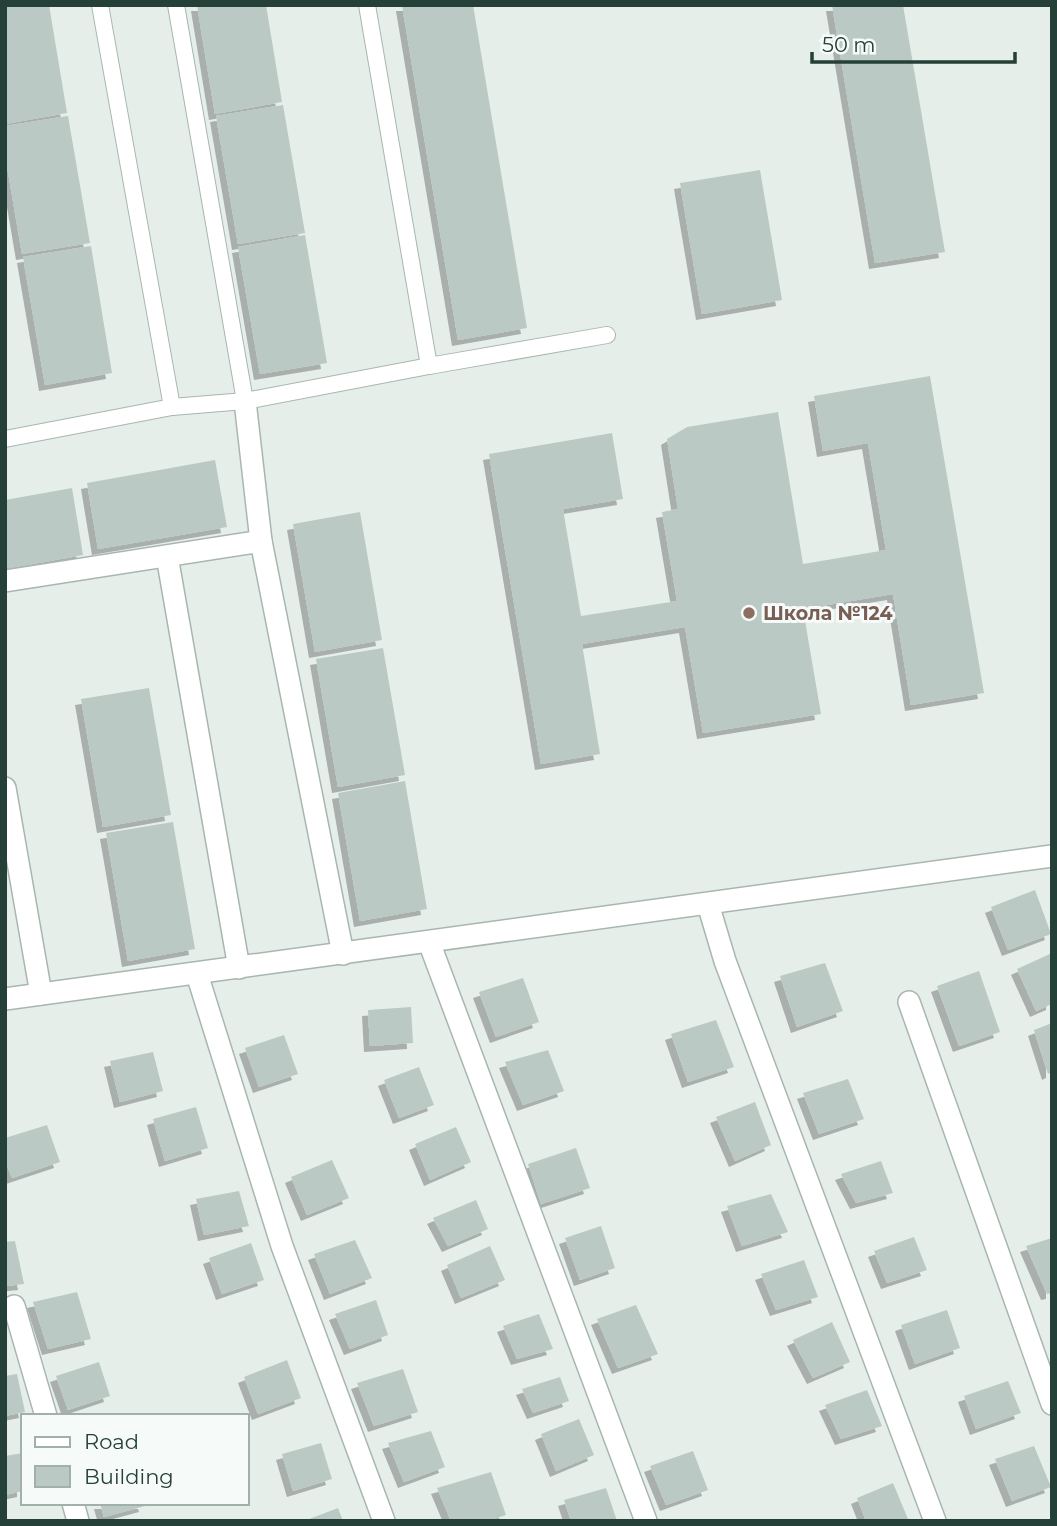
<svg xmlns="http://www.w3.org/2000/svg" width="1057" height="1526" font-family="Montserrat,sans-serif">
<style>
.building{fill:#bbc9c4;filter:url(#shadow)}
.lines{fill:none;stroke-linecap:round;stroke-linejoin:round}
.service-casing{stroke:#a8b6b1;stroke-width:18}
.minor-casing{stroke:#a8b6b1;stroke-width:24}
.service{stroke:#fff;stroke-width:16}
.minor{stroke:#fff;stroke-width:21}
.education-dot{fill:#8d6e63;stroke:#f6faf8;stroke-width:2.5}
.labels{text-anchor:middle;stroke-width:6;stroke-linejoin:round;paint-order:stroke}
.education-label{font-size:19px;font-weight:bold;fill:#785e54;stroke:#f6faf8;text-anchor:start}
</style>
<defs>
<filter id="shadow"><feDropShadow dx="-6" dy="6" stdDeviation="0" flood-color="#0004"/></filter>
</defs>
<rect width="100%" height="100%" fill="#e6eeea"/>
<!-- building -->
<g class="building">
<polygon points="5,5 49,5 67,113 5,124"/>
<polygon points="197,5 266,5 282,102 215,114"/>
<polygon points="402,5 473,5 527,328 458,340"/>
<polygon points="832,5 903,5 945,252 875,263"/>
<polygon points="283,105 305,233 238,244 216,116"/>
<polygon points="68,116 90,243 22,254 5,154 5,126"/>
<polygon points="760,170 782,300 702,314 680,183"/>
<polygon points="305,235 327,363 260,374 238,247"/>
<polygon points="91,246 112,373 45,385 23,257"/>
<polygon points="930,376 984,693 911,705 893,594 803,609 821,714 703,733 685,627 582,644 600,754 541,764 489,454 612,433 623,499 563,509 581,616 677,601 662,512 678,509 667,439 687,427 778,412 803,564 886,550 868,443 823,451 814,396"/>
<polygon points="215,460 227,527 98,549 87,483"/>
<polygon points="72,488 83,555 5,569 5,500"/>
<polygon points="360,512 382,640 315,652 293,524"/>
<polygon points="383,648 405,775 338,787 316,659"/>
<polygon points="149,688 171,815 103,827 81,699"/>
<polygon points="405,781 427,909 360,921 338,793"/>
<polygon points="173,822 195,949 128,961 106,833"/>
<polygon points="1035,890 1051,934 1008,950 991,907"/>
<polygon points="1052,953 1052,1004 1036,1011 1017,969"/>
<polygon points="825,963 843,1011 797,1027 780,976"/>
<polygon points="979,971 1000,1032 959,1046 937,986"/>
<polygon points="523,978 539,1022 496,1037 479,992"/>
<polygon points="411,1007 413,1043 370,1046 368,1010"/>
<polygon points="716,1020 734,1067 688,1082 671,1034"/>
<polygon points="1052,1023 1052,1072 1048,1074 1034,1030"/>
<polygon points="284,1035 298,1074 259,1087 245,1048"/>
<polygon points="548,1050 564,1091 523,1105 505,1062"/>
<polygon points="153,1052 163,1091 120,1102 110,1061"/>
<polygon points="419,1067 434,1105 399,1118 384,1080"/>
<polygon points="848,1079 864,1119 819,1134 803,1093"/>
<polygon points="755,1102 771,1145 735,1161 716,1117"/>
<polygon points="196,1107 208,1148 165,1161 153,1119"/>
<polygon points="47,1125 60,1162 12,1178 5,1161 5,1138"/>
<polygon points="456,1127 471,1162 430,1180 415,1144"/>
<polygon points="576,1148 590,1188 541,1204 528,1164"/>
<polygon points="332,1160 349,1198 307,1215 291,1177"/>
<polygon points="881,1161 893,1193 856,1203 841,1174"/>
<polygon points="239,1191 249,1226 204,1235 196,1199"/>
<polygon points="771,1194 788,1232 742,1246 727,1206"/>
<polygon points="476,1200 488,1229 448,1246 433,1218"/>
<polygon points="601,1226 615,1268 580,1280 565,1238"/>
<polygon points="914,1237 927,1270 887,1283 874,1251"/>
<polygon points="1052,1238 1052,1293 1047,1294 1026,1246"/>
<polygon points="355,1240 372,1278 330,1294 314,1254"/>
<polygon points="15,1241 24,1284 5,1286 5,1242"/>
<polygon points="251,1243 264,1280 222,1294 209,1258"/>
<polygon points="490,1246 505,1280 461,1298 447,1265"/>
<polygon points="804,1260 818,1297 776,1310 761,1274"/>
<polygon points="77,1292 91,1339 48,1349 33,1302"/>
<polygon points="376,1300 388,1335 350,1349 335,1314"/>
<polygon points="636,1305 658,1354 618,1368 597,1319"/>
<polygon points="947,1310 960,1348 915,1364 901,1325"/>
<polygon points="539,1314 553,1349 517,1359 503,1326"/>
<polygon points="832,1322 850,1362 813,1378 793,1340"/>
<polygon points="287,1360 301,1398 258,1414 244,1377"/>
<polygon points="99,1362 110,1396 68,1410 56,1376"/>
<polygon points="403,1369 418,1412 374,1426 357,1383"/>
<polygon points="17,1374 25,1412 5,1416 5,1376"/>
<polygon points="560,1377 569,1401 533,1413 522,1389"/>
<polygon points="1008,1381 1021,1413 976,1429 964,1396"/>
<polygon points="867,1390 882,1426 841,1439 825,1405"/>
<polygon points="579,1419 594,1455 556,1471 541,1434"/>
<polygon points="431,1431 445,1467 404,1482 388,1443"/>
<polygon points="321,1443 332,1479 293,1491 282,1454"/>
<polygon points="1034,1446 1051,1487 1012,1501 995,1459"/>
<polygon points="693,1451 708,1490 666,1505 650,1466"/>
<polygon points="23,1453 23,1491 5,1495 5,1456"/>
<polygon points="491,1472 506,1515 488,1521 451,1521 437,1488"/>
<polygon points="893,1483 908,1519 903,1521 866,1521 857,1498"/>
<polygon points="606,1488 617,1521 571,1521 564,1500"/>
<polygon points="100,1503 144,1503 145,1506 104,1517"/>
<polygon points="338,1508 343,1521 304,1521"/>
</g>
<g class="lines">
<defs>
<g id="service">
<polyline points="100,5 172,407"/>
<polyline points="176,5 245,401"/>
<polyline points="429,366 607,335"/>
<polyline points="5,439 172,407 245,401 429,366 367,5"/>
</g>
<g id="minor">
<polyline points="245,401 261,541"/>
<polyline points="167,556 239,968"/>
<polyline points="5,581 261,541 343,954"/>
<polyline points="5,788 41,994"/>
<polyline points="708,904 725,961 935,1521"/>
<polyline points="429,942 646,1521"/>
<polyline points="197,974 282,1246 384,1521"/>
<polyline points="5,999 1052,856"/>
<polyline points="909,1002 1052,1404"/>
<polyline points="14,1306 46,1416"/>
<polyline points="73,1503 78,1521"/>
</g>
</defs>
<!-- service casing -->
<use href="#service" class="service-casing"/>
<!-- minor casing -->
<use href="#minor" class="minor-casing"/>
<!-- service -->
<use href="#service" class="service"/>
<!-- minor -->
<use href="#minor" class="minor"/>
</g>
<!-- markers -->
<circle class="education-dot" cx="749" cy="613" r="7"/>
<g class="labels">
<!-- education labels -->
<g class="education-label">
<text x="763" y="620">Школа №124</text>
</g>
</g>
<!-- border -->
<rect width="1057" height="1526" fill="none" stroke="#254039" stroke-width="14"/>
<!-- legend -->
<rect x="21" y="1414" width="228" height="91" fill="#f6faf8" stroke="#a2b0ac" stroke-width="2"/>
<rect x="35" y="1437" width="35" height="10" fill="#ffffff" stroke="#a2b0ac" stroke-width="2"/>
<text x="84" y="1449" font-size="21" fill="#254039">Road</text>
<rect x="35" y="1466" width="35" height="21" fill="#bbc9c4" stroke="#a2b0ac" stroke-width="2"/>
<text x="84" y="1484" font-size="21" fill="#254039">Building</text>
<!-- scale -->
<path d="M812 52v10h203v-10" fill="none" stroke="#254039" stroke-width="3.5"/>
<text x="822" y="52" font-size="21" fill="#254039" stroke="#f6faf8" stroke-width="5" paint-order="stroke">50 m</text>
</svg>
